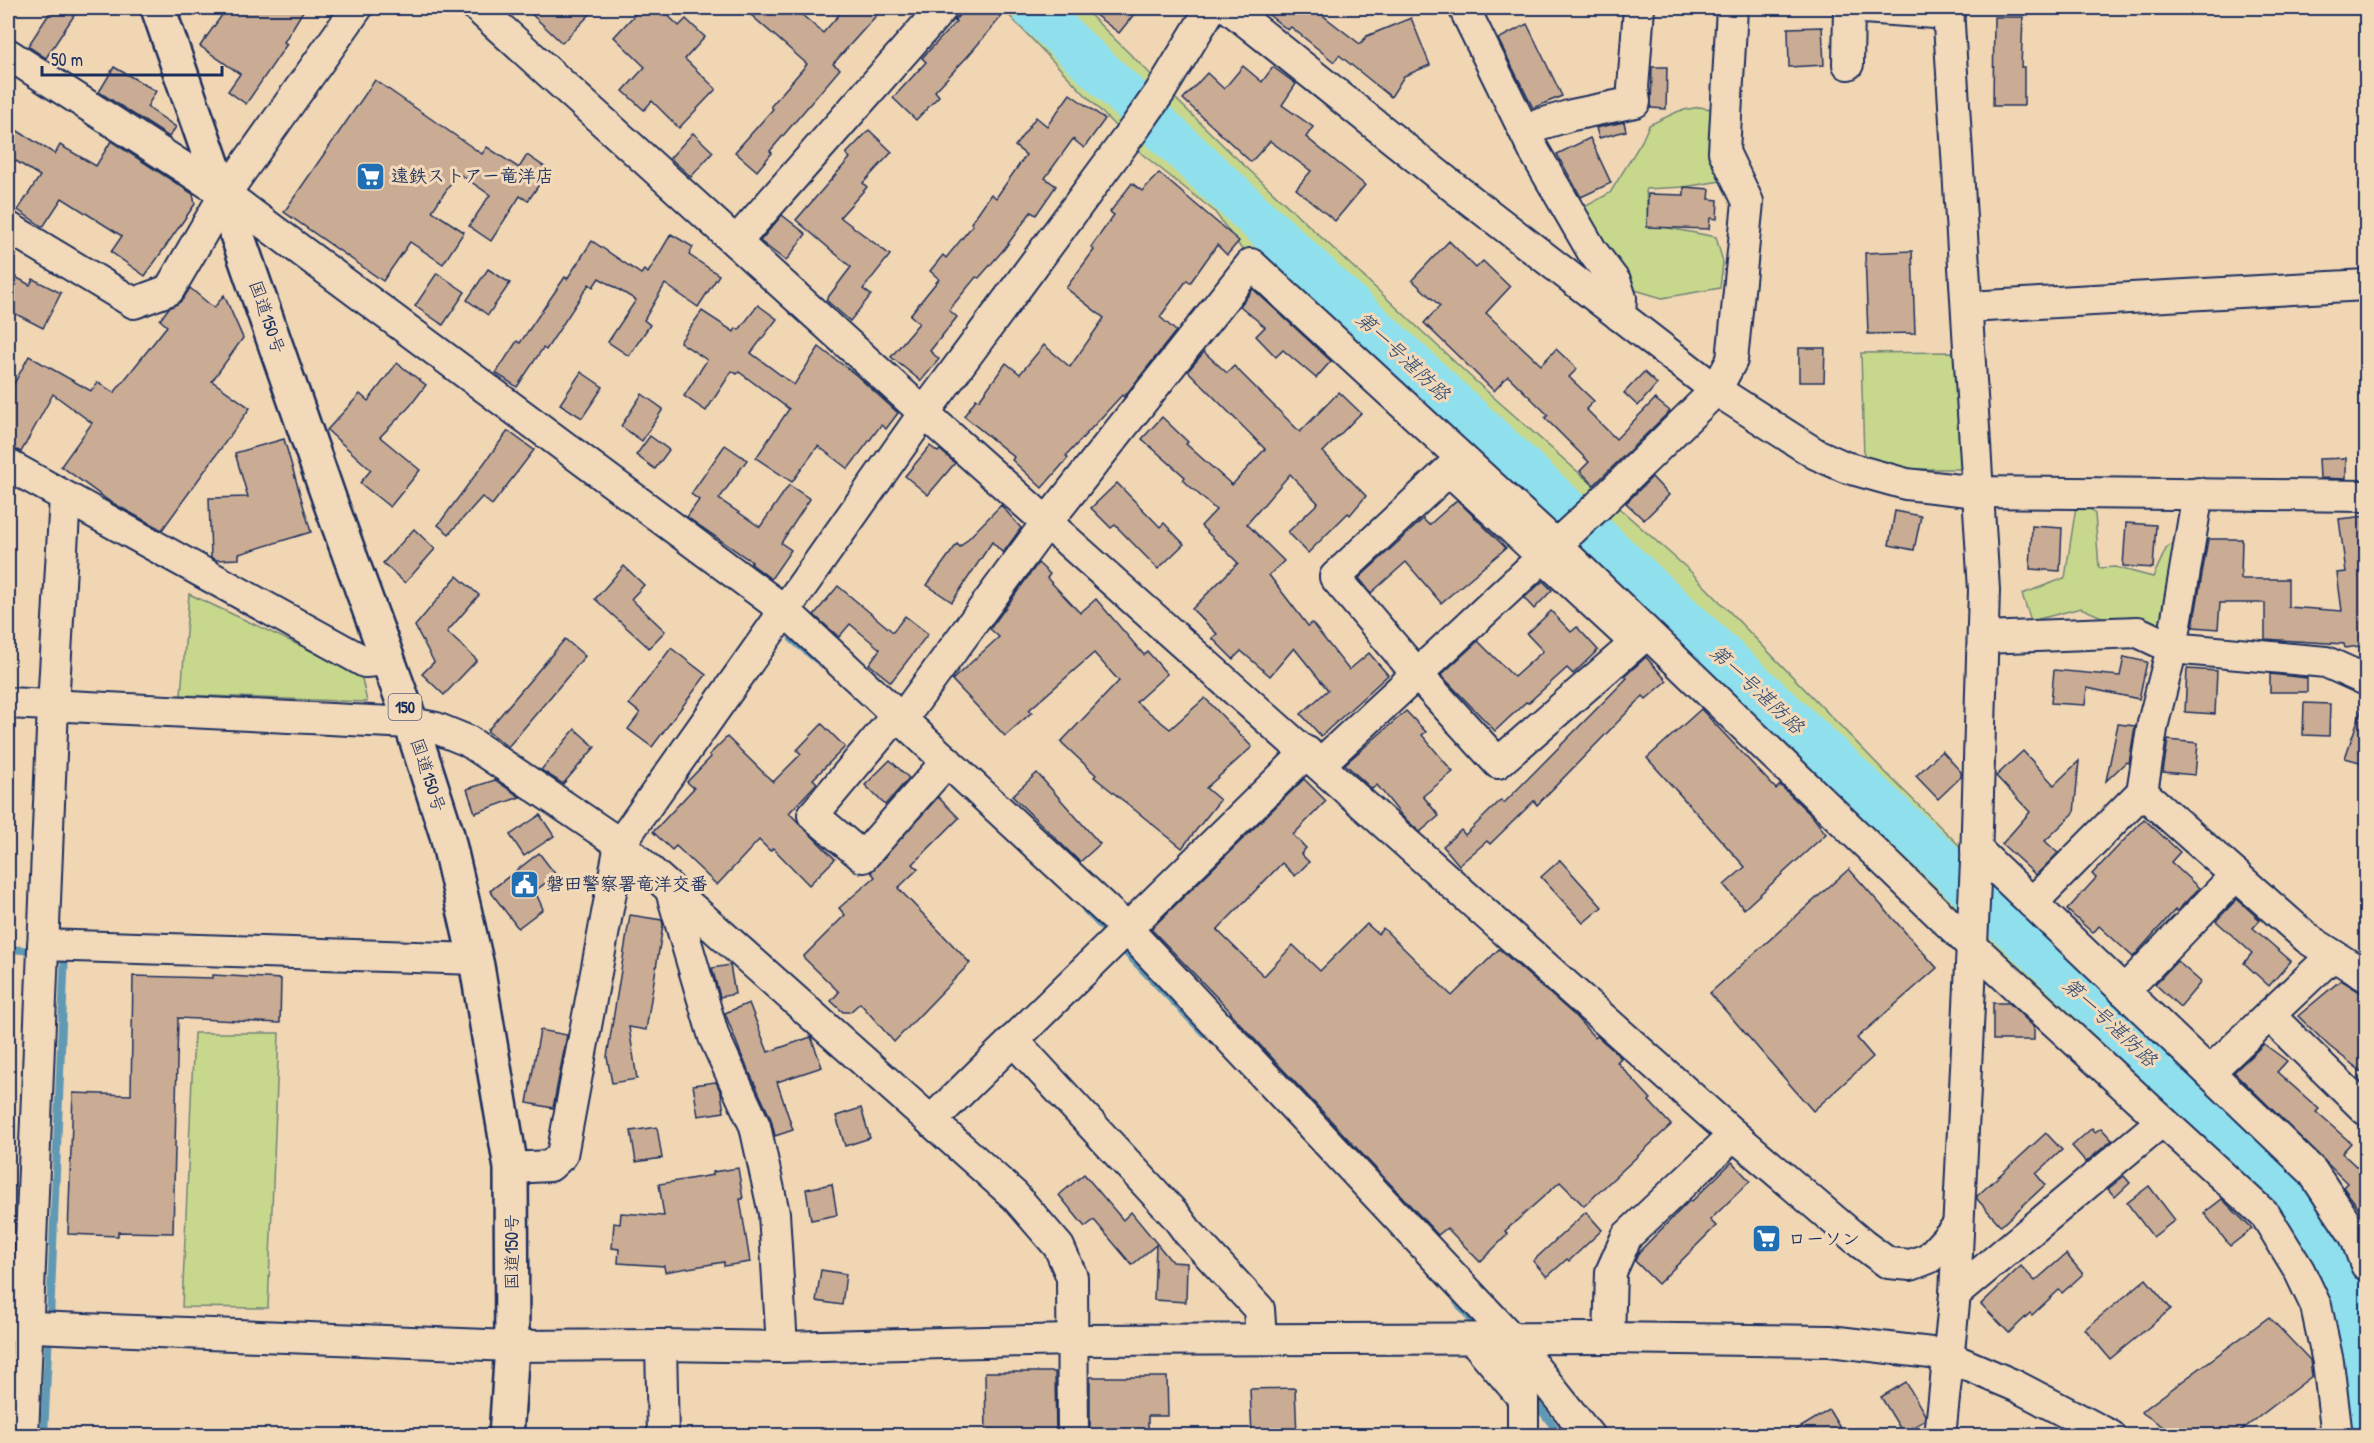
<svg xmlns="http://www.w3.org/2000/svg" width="2374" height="1443" font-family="'Patrick Hand','Klee One',sans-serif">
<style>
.green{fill:#c7d88d;stroke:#718476;stroke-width:1.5}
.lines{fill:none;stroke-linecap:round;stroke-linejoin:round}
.stream{stroke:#6199b4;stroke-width:8}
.river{stroke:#90dfed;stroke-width:44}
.building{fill:#c9ac93;stroke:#1b2f5e;stroke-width:1.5}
.minor-casing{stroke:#1b2f5e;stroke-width:34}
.highway-casing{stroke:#1b2f5e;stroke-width:38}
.minor{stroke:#f1d9b9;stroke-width:30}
.highway{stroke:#f1d9b9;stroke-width:33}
.labels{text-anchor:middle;stroke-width:6;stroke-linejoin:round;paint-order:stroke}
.shield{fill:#f1d9b9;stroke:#5b6279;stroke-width:1.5}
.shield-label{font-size:16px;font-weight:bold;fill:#1b2f5e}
.poi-label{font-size:18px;font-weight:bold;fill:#1b2f5e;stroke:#f1d9b9;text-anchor:start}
.street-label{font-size:18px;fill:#1b2f5e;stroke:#f1d9b9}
.water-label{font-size:20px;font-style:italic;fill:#2d4973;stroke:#f1d9b9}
</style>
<rect width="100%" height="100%" fill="#f1d6b4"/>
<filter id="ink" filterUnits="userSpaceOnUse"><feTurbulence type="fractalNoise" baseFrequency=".0167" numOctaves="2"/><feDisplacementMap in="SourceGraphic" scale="12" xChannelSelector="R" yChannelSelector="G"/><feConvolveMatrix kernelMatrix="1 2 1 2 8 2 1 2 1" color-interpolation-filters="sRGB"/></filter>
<g filter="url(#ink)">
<!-- green -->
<g class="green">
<polygon points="1002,8 1083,8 1231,153 1473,379 1689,570 1890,777 1976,862 2292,1152 2366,1273 2366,1435 2337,1435 2327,1354 2266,1216 1257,270 1214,211 1142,154"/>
<polygon points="1699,107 1717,110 1721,181 1684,187 1646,189 1648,224 1716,237 1723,262 1720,288 1662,298 1625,287 1581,209 1610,193 1642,141 1649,125 1679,111"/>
<polygon points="1954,352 1962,469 1913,469 1864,457 1861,353"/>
<polygon points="2078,493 2095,514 2099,568 2115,567 2153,577 2166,549 2184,532 2164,644 2081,608 2031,621 2022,594 2065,578"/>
<polygon points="189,594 361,674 367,702 181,695"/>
<polygon points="194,1033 279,1033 268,1308 182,1307"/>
</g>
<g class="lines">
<!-- stream -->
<g class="stream">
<polyline points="792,639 816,659"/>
<polyline points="1086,910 1111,936"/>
<polyline points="1119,945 1204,1033"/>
<polyline points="8,949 36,951"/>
<polyline points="1457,1302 1480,1330"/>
<polyline points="50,1320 65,952"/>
<polyline points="1533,1399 1561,1436"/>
<polyline points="44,1436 49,1332"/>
</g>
<!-- river -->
<polyline class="river" points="1033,8 2266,1166 2285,1187 2335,1256 2351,1308 2359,1354 2363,1436"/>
</g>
<!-- building -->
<g class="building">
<polygon points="53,8 79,8 46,58 28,46"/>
<polygon points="227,8 305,8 284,42 287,44 246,104 228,91 240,74 200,46"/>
<polygon points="525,8 596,8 562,43"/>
<polygon points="641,8 660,8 679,26 686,19 705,37 685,59 716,89 679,128 652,101 644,110 623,91 645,67 614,37"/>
<polygon points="743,8 794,8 823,33 845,8 883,8 833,64 840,69 770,151 772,153 757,171 735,152 773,109 771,106 807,64"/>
<polygon points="966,8 990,8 1001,17 968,56 935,91 939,96 916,120 893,98 926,62 922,58 956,22 954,21"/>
<polygon points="1086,8 1139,8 1119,33"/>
<polygon points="1260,8 1313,8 1360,44 1367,36 1411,18 1430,65 1404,76 1391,97 1339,55 1334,62 1291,27 1288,30"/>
<polygon points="1994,17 2023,17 2021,67 2024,67 2024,106 1993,106"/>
<polygon points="1527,24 1562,96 1533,108 1498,39"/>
<polygon points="1822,27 1824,65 1789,67 1788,28"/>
<polygon points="1243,66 1262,82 1273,67 1296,84 1282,105 1313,127 1306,137 1365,185 1335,221 1296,189 1311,171 1270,141 1251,162 1183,99 1207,73 1224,89"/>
<polygon points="114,67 156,91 147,107 176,127 169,137 99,92"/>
<polygon points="1652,67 1667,67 1666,109 1651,108"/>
<polygon points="375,80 482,154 487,147 519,168 527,155 549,170 528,201 520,196 491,241 469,226 490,195 458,173 432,211 464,232 443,264 410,242 383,281 284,212"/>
<polygon points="1070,94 1105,119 1084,148 1073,139 1045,178 1056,186 1036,215 1031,212 1005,248 979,278 976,277 949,310 957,317 930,351 939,359 921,381 891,357 919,323 910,315 939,279 930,271 943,255 946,258 973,225 971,223 991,194 996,198 1026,155 1015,146 1036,117 1047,126"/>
<polygon points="1624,122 1626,131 1599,138 1596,128"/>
<polygon points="8,125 55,154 60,145 96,166 111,141 193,194 195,204 145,276 111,252 122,236 62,198 43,227 18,210 40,176 8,156"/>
<polygon points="869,130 892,152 863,183 867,187 840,217 890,255 863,289 871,295 850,321 826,300 851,267 796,220 850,158 846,154"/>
<polygon points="693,133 713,152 691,177 670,158"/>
<polygon points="1590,138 1611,183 1581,197 1557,154"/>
<polygon points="1159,173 1239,241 1227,255 1217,245 1190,283 1187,280 1160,317 1176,331 1124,397 1122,395 1066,456 1068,458 1042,488 1012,460 1014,457 964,416 976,399 979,400 1006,363 1020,374 1044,345 1070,367 1104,318 1066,288 1094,250 1091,247 1114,215 1110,212 1132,183 1142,191"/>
<polygon points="1684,187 1710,189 1709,199 1718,200 1717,219 1710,218 1709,229 1647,227 1648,194 1684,195"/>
<polygon points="782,215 806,234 786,261 760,241"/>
<polygon points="671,234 693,247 689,255 719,275 698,307 665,284 644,320 650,325 629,356 608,342 636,300 599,278 593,287 589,284 546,350 543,348 517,387 496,373 517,341 520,343 565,277 567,279 592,241 641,274 644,270 648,273"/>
<polygon points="1449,241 1476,268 1483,261 1510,287 1486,313 1541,365 1556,349 1577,369 1569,377 1594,401 1586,409 1616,439 1655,399 1670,411 1594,485 1580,471 1589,462 1545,418 1548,415 1508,376 1494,391 1424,323 1440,306 1412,280"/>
<polygon points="1912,251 1915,333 1868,334 1865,253"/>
<polygon points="488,269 510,283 488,315 467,300"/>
<polygon points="8,273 30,285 33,279 61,293 43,328 8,310"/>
<polygon points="437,273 465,292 443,325 415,306"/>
<polygon points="190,288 214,308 224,295 243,338 212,381 250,408 162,530 109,501 61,466 92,423 53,394 21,452 8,446 8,395 29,356 91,391 98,382 114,393 167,326 160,320 168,309 183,299"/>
<polygon points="1253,289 1331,361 1316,378 1283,350 1276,357 1256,336 1265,327 1240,306"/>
<polygon points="758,305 777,319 751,353 794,385 819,347 856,375 898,413 886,429 881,425 848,469 818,446 792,482 756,458 789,409 739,372 737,374 732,371 706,411 684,396 707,360 680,342 702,311 734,332 736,328 739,330"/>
<polygon points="1799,348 1825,348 1824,382 1799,382"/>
<polygon points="1204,352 1227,373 1234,366 1300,432 1339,392 1361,413 1323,452 1366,496 1350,515 1348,513 1308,553 1288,532 1318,503 1290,474 1247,524 1284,561 1269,575 1308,626 1312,623 1349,670 1369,653 1388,675 1321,736 1301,714 1328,690 1294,648 1270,676 1241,651 1233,659 1212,638 1217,634 1192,609 1238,563 1201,526 1216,510 1183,480 1185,477 1142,439 1162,417 1188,442 1186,444 1232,485 1265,449 1188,371"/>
<polygon points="397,363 426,385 410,406 380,437 420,470 390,507 360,483 371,470 327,430 360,394 368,401"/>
<polygon points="581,372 603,387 582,418 560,404"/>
<polygon points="1644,372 1657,384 1638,406 1624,393"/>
<polygon points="642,394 663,409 642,441 621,426"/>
<polygon points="508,431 534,450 492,505 482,497 449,534 438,525"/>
<polygon points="650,436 669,450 655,469 636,455"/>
<polygon points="284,439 311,532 239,554 239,559 215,560 211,557 209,498 248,497 235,453"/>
<polygon points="725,445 747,460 719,499 760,527 789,485 810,499 781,543 791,550 771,579 750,563 752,562 687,517 699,500 691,494"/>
<polygon points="930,446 938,452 940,450 955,463 928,495 905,476"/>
<polygon points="2346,458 2346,479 2320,478 2319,459"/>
<polygon points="1652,477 1669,495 1644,520 1626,503"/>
<polygon points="1117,483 1160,527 1164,523 1184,544 1158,569 1115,525 1111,528 1091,508"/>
<polygon points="1457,500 1506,548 1441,603 1406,562 1371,593 1359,578 1423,519 1429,525"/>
<polygon points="1001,505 1021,528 1003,553 992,542 952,602 927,585 957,544 960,547"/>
<polygon points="1895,511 1921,516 1914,550 1889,545"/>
<polygon points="2367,516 2367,645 2345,648 2344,644 2265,639 2265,603 2220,603 2218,629 2193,627 2208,539 2242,539 2241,579 2288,579 2288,607 2342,611 2337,573 2346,572 2339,519"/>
<polygon points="2126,523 2156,525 2153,568 2123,566"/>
<polygon points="2032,526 2062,528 2060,571 2030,569"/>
<polygon points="414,529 435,549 405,583 383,563"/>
<polygon points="1038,563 1050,574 1047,578 1080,613 1096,599 1144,655 1148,652 1167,674 1136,702 1170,729 1205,698 1252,747 1206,788 1220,800 1182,848 1094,777 1096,775 1061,742 1119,681 1094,653 1029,710 1032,712 1005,736 952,680 999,637 990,629"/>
<polygon points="624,566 644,585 631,599 665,631 649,648 595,599"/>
<polygon points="457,576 479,595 447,632 477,660 444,695 422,674 434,662 415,626"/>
<polygon points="1543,581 1552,590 1534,609 1524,598"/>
<polygon points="838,586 893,632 905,616 928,634 891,682 869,664 880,649 850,624 839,637 814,615"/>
<polygon points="1551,611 1571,632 1577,627 1598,650 1573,674 1567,668 1528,703 1526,702 1495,731 1441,675 1478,641 1514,677 1543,651 1527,634"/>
<polygon points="565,639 585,656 508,747 487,731"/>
<polygon points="671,648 706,675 652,747 628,729 640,713 629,704"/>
<polygon points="1646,657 1667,681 1646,699 1643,696 1537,805 1534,801 1490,844 1487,841 1459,865 1443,846 1461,830 1465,835 1501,800 1504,803 1627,678 1625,676"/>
<polygon points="2124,657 2147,662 2139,699 2087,688 2085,705 2051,703 2054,670 2120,676"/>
<polygon points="2187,669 2217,671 2215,714 2185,712"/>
<polygon points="2270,674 2307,678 2307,692 2270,692"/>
<polygon points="2304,703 2330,704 2329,736 2303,735"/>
<polygon points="2363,705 2367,706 2367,764 2345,758"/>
<polygon points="1701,709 1776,789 1780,785 1813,817 1826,834 1744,909 1724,885 1745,867 1647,758"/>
<polygon points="1406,711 1426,732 1422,735 1453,772 1423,796 1439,816 1420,832 1402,816 1377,785 1372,789 1345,764"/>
<polygon points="822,724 845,747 813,779 817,783 789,813 835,859 809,885 773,848 770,851 759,840 717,885 676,846 672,850 653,832 694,788 687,782 711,757 709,755 727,737 773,782 801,754 797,750"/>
<polygon points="2118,724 2135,726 2129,763 2126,762 2106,781"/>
<polygon points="575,729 595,747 563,784 541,770"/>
<polygon points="2168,740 2198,743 2195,775 2163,772"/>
<polygon points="1942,751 1961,772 1961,777 1938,799 1916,776"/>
<polygon points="2023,751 2054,785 2079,761 2074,813 2045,841 2058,853 2036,875 2002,844 2030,812 1996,776"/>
<polygon points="890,760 909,778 885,805 865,785"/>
<polygon points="1037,773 1100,844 1080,862 1012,796"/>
<polygon points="1304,779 1326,801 1293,835 1306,848 1301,854 1309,862 1295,876 1282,863 1217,930 1264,976 1293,945 1320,971 1367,924 1378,934 1383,928 1452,996 1499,949 1574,1015 1595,1038 1597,1036 1614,1051 1621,1058 1617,1062 1651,1099 1649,1101 1671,1125 1584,1206 1560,1182 1505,1231 1508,1234 1480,1262 1447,1228 1438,1235 1230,1013 1231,1012 1151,929"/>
<polygon points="495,780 520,797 475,813 467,789"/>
<polygon points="938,797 959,818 913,864 918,869 898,888 970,963 894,1042 860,1003 850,1012 843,1012 831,1001 839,992 803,957 845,915 839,908 875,877 871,872"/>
<polygon points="540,815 554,836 524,856 510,835"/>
<polygon points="2144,819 2180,852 2171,862 2199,888 2177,911 2175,910 2133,957 2099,926 2093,933 2067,910 2096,878 2092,874"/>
<polygon points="539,853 556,875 535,891 543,909 518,928 490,891"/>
<polygon points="1560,860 1602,907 1583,923 1541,877"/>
<polygon points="1849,869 1937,968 1857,1038 1873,1057 1813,1111 1710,993"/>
<polygon points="2237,899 2260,920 2253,928 2291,961 2269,986 2244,963 2252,953 2216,921"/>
<polygon points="630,915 662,920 663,925 646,1030 629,1027 637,1079 612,1083 607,1057"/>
<polygon points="2177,961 2201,982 2180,1007 2155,984"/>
<polygon points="730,965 735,994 720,997 712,968"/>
<polygon points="213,975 281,979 280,1023 178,1018 173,1233 118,1232 118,1236 68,1234 73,1093 131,1095 133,976 213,978"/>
<polygon points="2341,980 2360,992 2367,999 2367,1076 2329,1046 2298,1016"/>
<polygon points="749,1003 768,1052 811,1037 822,1067 777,1082 793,1130 775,1136 771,1119 741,1054 725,1013"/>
<polygon points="1993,1003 2009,1003 2034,1027 2034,1040 1993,1040"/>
<polygon points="540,1030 567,1035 553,1108 527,1103"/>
<polygon points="2264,1044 2287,1061 2277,1072 2319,1109 2316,1112 2351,1143 2342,1153 2359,1169 2367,1161 2367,1219 2343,1187 2347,1183 2234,1072"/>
<polygon points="716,1082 721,1093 724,1112 698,1116 693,1085"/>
<polygon points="861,1108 870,1138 845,1146 836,1116"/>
<polygon points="657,1127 662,1158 636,1162 631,1131"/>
<polygon points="2092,1128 2095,1132 2101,1128 2112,1140 2086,1162 2072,1146"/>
<polygon points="2046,1133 2062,1150 2036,1174 2045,1185 2001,1226 1977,1199 1977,1196"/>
<polygon points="1732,1162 1750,1181 1710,1220 1716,1226 1658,1284 1635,1261 1639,1252 1690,1200 1691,1202"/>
<polygon points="738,1168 743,1199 740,1199 750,1262 724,1266 724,1262 665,1272 664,1266 618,1263 619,1249 612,1248 614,1223 620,1224 621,1213 664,1216 659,1184 713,1175 713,1172"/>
<polygon points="1084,1174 1123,1220 1131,1212 1172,1262 1187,1263 1186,1302 1154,1300 1156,1245 1132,1265 1094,1220 1085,1227 1059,1195"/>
<polygon points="2124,1176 2130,1183 2115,1197 2108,1189"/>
<polygon points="832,1184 837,1215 811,1220 806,1189"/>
<polygon points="2149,1186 2175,1220 2153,1237 2127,1203"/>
<polygon points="2222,1199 2252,1229 2230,1246 2204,1213"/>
<polygon points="1586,1212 1602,1230 1569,1261 1567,1259 1547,1277 1533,1261"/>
<polygon points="2066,1254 2083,1274 2062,1293 2059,1290 2032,1315 2030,1313 2009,1333 1981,1304 2021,1266 2035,1281"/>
<polygon points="821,1270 846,1274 842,1305 816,1301"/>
<polygon points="2146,1279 2171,1309 2110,1359 2085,1329"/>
<polygon points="2269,1317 2310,1360 2312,1376 2234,1436 2177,1436 2141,1412"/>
<polygon points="985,1372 1055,1372 1056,1436 986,1436"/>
<polygon points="1090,1377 1167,1377 1168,1416 1148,1416 1148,1436 1090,1436"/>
<polygon points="1906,1382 1925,1415 1924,1421 1903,1433 1881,1397"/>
<polygon points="1295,1388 1297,1436 1252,1436 1250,1389"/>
<polygon points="1829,1410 1845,1436 1786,1436"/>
</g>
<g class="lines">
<defs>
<g id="minor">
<polyline points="478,8 924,413 1734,1135 1627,1236 1611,1272 1609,1338"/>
<polyline points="1229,8 1447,182 1716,390 1816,454 1845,467 1906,484 1978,492 2366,496"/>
<polyline points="1464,8 1533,149 1592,251 1616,283 1621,298 1620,316"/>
<polyline points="1863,8 1949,14"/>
<polyline points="8,54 225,194 784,610 1126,928 1512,1339 1589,1436"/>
<polyline points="1848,64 1849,8"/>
<polyline points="1524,129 1572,115 1635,102 1633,88 1639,8"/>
<polyline points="8,227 134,303 169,290 225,194 357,8"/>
<polyline points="736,242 942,8"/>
<polyline points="1967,307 2366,285"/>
<polyline points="8,465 365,662 388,660"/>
<polygon points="1449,470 1636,643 1498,763 1417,674 1335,577"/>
<polyline points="2198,493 2172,648 2153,723 2142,792 2308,939 2366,976"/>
<polyline points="1983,638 2138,632 2172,648 2326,662 2366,680"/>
<polyline points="8,703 411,723 436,728 468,741 620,844 1015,1196 1059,1247 1072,1277 1073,1436"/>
<polyline points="897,715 813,815 863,857 947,761"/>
<polyline points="902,719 1047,522 1251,264 1556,545 1971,945 2266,1216 2299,1270 2316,1306 2328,1362 2337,1436"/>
<polyline points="1320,764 1599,505 1716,390 1732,360 1748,202 1724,152 1732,8"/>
<polyline points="1976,849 2312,1171 2355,1236 2366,1265"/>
<polyline points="671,891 714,1037 755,1126 774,1213 782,1347"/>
<polyline points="2032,903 2142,792"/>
<polyline points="43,945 476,959"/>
<polyline points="2124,991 2236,875"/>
<polyline points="2269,1015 2366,1110"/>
<polyline points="1013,1040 1176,1216 1187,1231 1259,1309 1261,1339"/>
<polyline points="2209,1072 2333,955"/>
<polyline points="931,1121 1307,752"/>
<polyline points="1734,1135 1862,1244 1888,1263 1911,1265 1929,1258 1958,1226"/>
<polyline points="511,1168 550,1166 562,1155 620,844 924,413 1134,129 1160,92 1211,8"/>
<polyline points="1955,1294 2162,1121"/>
<polyline points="8,1326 512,1346 661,1345 782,1347 1071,1340 1609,1338 1830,1341 1931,1353 1948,1357 2016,1386 2111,1436"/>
<polyline points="1473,1339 1523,1398 1523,1436"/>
<polyline points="661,1345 663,1436"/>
<polyline points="23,1436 53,706 65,497"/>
<polyline points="1940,1436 1955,1294 1976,862 1984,590 1948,8"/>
</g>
<polyline id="highway" points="158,8 331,504 411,723 447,835 477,966 511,1168 512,1346 506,1436"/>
</defs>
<!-- minor casing -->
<use href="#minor" class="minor-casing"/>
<!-- highway casing -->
<use href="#highway" class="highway-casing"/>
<!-- minor -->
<use href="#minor" class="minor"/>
<!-- highway -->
<use href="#highway" class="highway"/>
</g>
</g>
<!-- icons -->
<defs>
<symbol id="supermarket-square" viewBox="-11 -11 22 22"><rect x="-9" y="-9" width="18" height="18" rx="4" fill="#1f6fb2" stroke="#f1d9b9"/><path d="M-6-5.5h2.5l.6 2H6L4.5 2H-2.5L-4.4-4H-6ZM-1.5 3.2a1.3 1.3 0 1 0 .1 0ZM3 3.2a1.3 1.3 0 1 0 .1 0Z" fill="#fff"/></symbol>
<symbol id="civic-square" viewBox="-11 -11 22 22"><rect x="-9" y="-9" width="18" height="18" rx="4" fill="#1f6fb2" stroke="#f1d9b9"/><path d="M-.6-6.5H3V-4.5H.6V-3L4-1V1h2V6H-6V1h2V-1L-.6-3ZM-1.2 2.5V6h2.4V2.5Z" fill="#fff"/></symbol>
</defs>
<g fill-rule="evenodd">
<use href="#supermarket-square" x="354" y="160" width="33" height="33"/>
<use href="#civic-square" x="508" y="868" width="33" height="33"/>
<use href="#supermarket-square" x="1750" y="1222" width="33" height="33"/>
</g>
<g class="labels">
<!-- shield labels -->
<rect class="shield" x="388.5" y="694" width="33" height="26" rx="4.5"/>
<g class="shield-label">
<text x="405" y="713">150</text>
</g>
<!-- poi labels -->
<g class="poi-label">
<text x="391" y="182">遠鉄ストアー竜洋店</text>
<text x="546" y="890">磐田警察署竜洋交番</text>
<text x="1788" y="1245">ローソン</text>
</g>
<!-- street labels -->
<g class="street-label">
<text transform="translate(267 317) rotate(71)" y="6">国道150号</text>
<text transform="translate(428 775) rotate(72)" y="6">国道150号</text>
<text transform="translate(512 1252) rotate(-90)" y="6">国道150号</text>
</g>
<!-- water labels -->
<g class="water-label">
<text transform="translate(1403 356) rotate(43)" y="7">第一号湛防路</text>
<text transform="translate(1757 689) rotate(43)" y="7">第一号湛防路</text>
<text transform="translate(2110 1022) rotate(43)" y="7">第一号湛防路</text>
</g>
</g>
<!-- margin -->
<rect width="2374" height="1443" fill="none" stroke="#f1d9b9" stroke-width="30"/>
<rect x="15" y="15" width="2344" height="1413" fill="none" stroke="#1b2f5e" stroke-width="2" filter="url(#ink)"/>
<!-- scale -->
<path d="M42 66v9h180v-9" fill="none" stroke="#1b2f5e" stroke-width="3"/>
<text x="51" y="66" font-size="18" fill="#1b2f5e" stroke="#f1d9b9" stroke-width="4.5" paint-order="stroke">50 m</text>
</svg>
